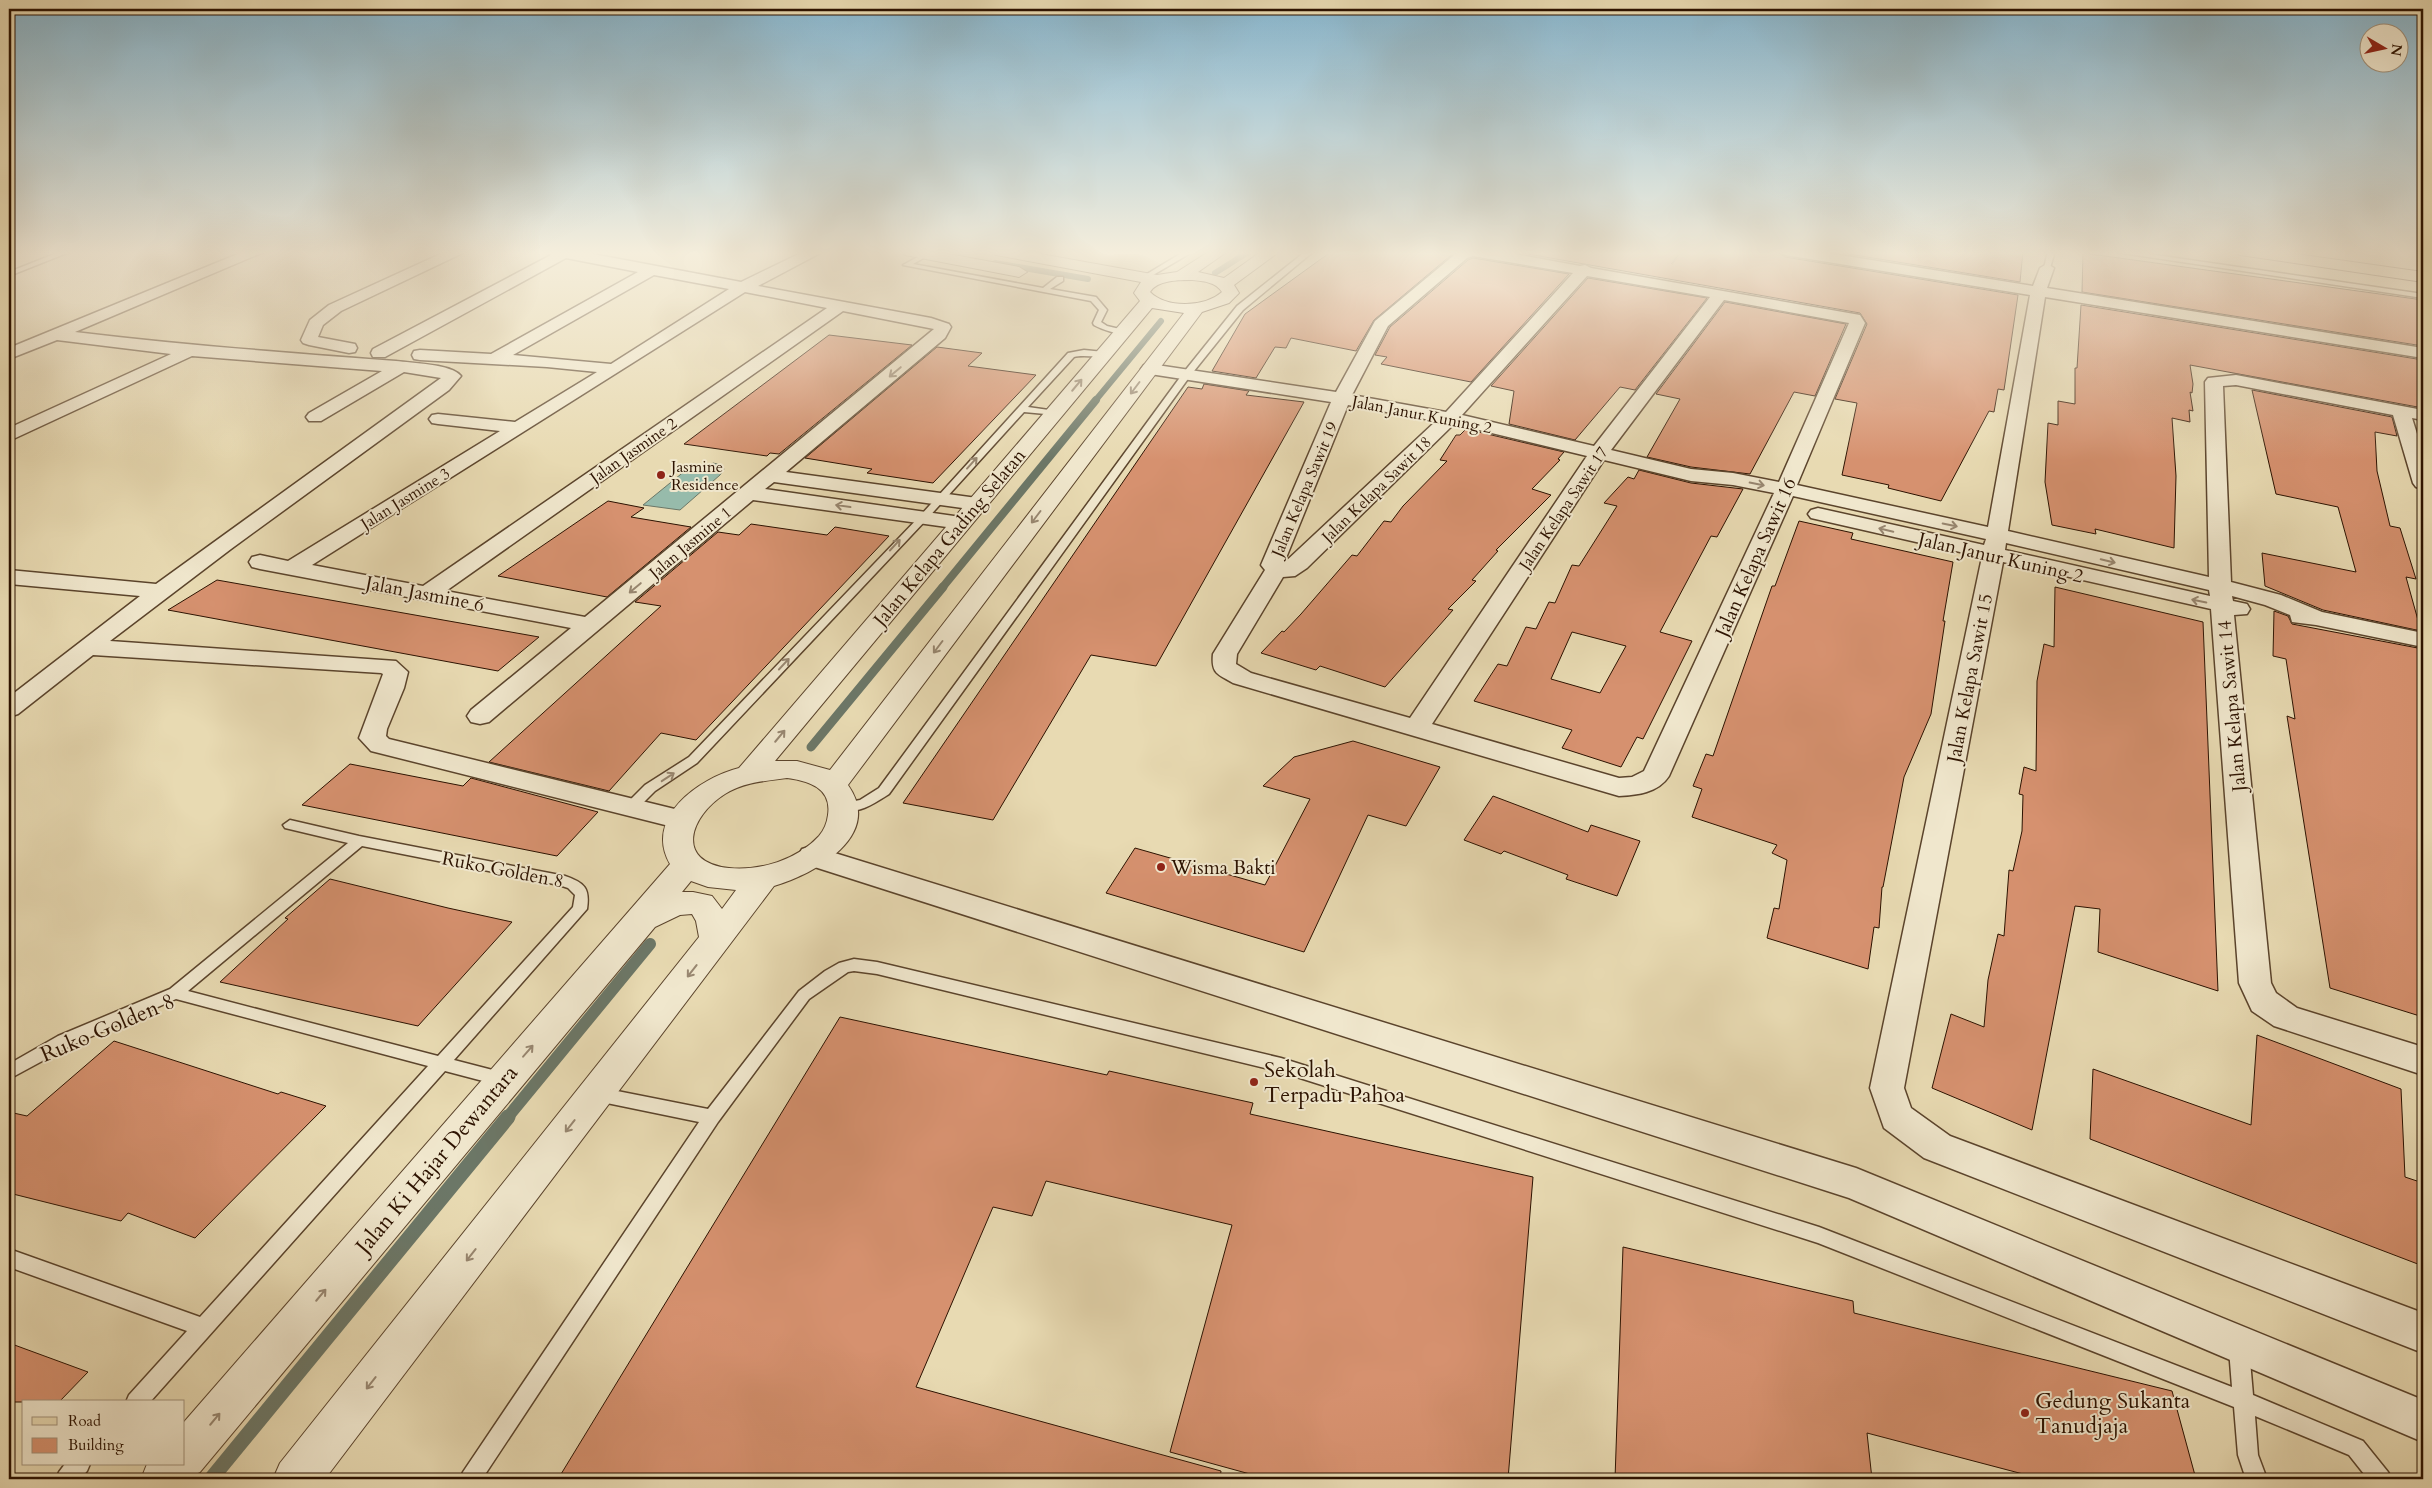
<svg xmlns="http://www.w3.org/2000/svg" width="2432" height="1488" font-family="Cardo,serif">
<style>
.water{fill:#97bbab;stroke:#6c7767}
.lines{fill:none;stroke-linecap:round;stroke-linejoin:round}
.stream-far4{stroke:#6c7767;stroke-width:6}
.stream-far3{stroke:#6c7767;stroke-width:8}
.stream-far2{stroke:#6c7767;stroke-width:9}
.stream-far1{stroke:#6c7767;stroke-width:12}
.stream{stroke:#6c7767;stroke-width:15}
.building{fill:#d6916f;stroke:#2c1200;fill-rule:evenodd}
.service-casing{stroke:#5b442c;stroke-width:3}
.minor-casing{stroke:#5b442c;stroke-width:3}
.tertiary-casing{stroke:#5b442c;stroke-width:2}
.primary-casing{stroke:#2c1200;stroke-width:2}
.path{stroke:#2c1200;stroke-width:2;stroke-dasharray:0.5 1;stroke-linecap:butt}
.service{fill:#f0e7cd;fill-rule:evenodd}
.minor{fill:#f0e7cd;fill-rule:evenodd}
.tertiary{fill:#f0e7cd;fill-rule:evenodd}
.primary{fill:#e8dab2;fill-rule:evenodd}
.oneway{stroke:#988771}
.poi-dot{fill:#8f2418;stroke:#f0e7cd;stroke-width:2}
.labels{text-anchor:middle;stroke-width:4;stroke-linejoin:round;paint-order:stroke}
.far-street-label{font-size:16px;fill:#2c1200;stroke:#f0e7cd}
.far-poi-label{font-size:16px;fill:#2c1200;stroke:#f0e7cd;text-anchor:start}
.street-label{font-size:19px;fill:#2c1200;stroke:#f0e7cd}
.poi-label{font-size:19px;fill:#2c1200;stroke:#f0e7cd;text-anchor:start}
.near-street-label{font-size:22px;fill:#2c1200;stroke:#f0e7cd}
.near-poi-label{font-size:22px;fill:#2c1200;stroke:#f0e7cd;text-anchor:start}
</style>
<rect width="100%" height="100%" fill="#e8dab2"/>
<filter id="stains"><feTurbulence type="fractalNoise" baseFrequency=".004" numOctaves="4"/><feColorMatrix values="0 0 0 0 .2 0 0 0 0 .09 0 0 0 0 .02 0 0 0 .5 -.17"/></filter>
<radialGradient id="worn" r=".72"><stop offset=".6" stop-color="#630" stop-opacity="0"/><stop offset="1" stop-color="#630" stop-opacity=".3"/></radialGradient>
<!-- water -->
<polygon class="water" points="713,463 721,465 724,469 720,475 680,510 643,505 686,470 702,472"/>
<g class="lines">
<!-- stream-far4 -->
<g class="stream-far4">
<polyline points="995,263 1088,279"/>
<polyline points="1215,273 1250,251"/>
<polyline points="1095,401 1161,321"/>
</g>
<!-- stream-far3 -->
<polyline class="stream-far3" points="942,588 1096,400"/>
<!-- stream-far2 -->
<polyline class="stream-far2" points="811,747 943,587"/>
<!-- stream-far1 -->
<polyline class="stream-far1" points="507,1118 650,944"/>
<!-- stream -->
<polyline class="stream" points="211,1479 508,1117"/>
</g>
<!-- building -->
<g class="building">
<polygon points="1332,251 1456,251 1374,320 1356,351 1291,338 1286,348 1275,347 1256,378 1212,371 1245,314"/>
<polygon points="1511,251 1776,251 1785,257 2018,295 2004,390 1998,389 1994,412 1989,411 1941,501 1888,488 1889,485 1842,475 1857,403 1835,399 1867,324 1860,313"/>
<polygon points="1830,251 2023,251 2020,282"/>
<polygon points="2083,253 2423,300 2423,346 2082,292"/>
<polygon points="1473,258 1569,274 1471,382 1381,364 1387,357 1375,355 1390,327 1468,260"/>
<polygon points="1588,278 1707,298 1635,390 1620,387 1575,440 1509,424 1514,391 1491,386"/>
<polygon points="1725,302 1846,324 1815,396 1794,392 1750,474 1691,467 1647,457 1680,399 1656,394"/>
<polygon points="2081,305 2423,360 2423,408 2190,365 2193,384 2192,393 2190,392 2193,411 2189,410 2190,422 2172,418 2176,476 2174,548 2095,529 2096,534 2052,525 2045,482 2048,423 2058,425 2058,401 2075,404 2075,368 2077,368"/>
<polygon points="829,335 912,345 779,454 770,453 767,456 684,444"/>
<polygon points="937,347 982,353 968,366 1036,375 933,483 867,473 872,469 805,458"/>
<polygon points="1204,384 1249,391 1246,395 1304,402 1156,666 1091,655 993,820 903,803 1188,387 1202,389"/>
<polygon points="2252,390 2392,417 2397,436 2375,432 2377,471 2390,526 2400,528 2416,579 2406,577 2421,631 2323,610 2265,586 2262,553 2356,572 2338,507 2276,494"/>
<polygon points="1466,429 1564,452 1558,459 1560,460 1532,489 1551,495 1496,550 1498,551 1472,580 1476,581 1448,609 1453,610 1385,687 1320,666 1316,670 1261,653 1282,631 1284,632 1301,614 1352,555 1357,556 1384,521 1391,522 1403,506 1447,461 1440,460 1456,435 1460,435"/>
<path d="M1639,470L1691,483L1743,489L1717,537L1711,536L1660,632L1692,641L1643,739L1637,737L1621,767L1562,748L1572,730L1474,701L1498,664L1507,666L1526,627L1536,629L1549,602L1555,603L1572,565L1579,566L1617,506L1604,503L1628,477L1634,479ZM1572,632L1626,646L1600,693L1551,679Z"/>
<polygon points="608,501 644,508 631,517 691,527 607,597 498,576"/>
<polygon points="1799,521 1853,533 1851,539 1953,562 1943,621 1945,621 1931,714 1904,777 1883,887 1882,887 1879,928 1874,927 1868,969 1767,938 1774,908 1779,909 1787,860 1772,853 1777,845 1692,817 1702,789 1693,786 1706,754 1713,756 1772,586 1775,586"/>
<polygon points="751,524 827,535 835,527 889,536 696,740 661,733 609,791 489,762 661,606 635,602 718,532 739,535"/>
<polygon points="217,580 539,637 498,671 168,610"/>
<polygon points="2055,587 2203,622 2218,991 2098,952 2100,909 2075,906 2032,1130 1932,1088 1951,1014 1984,1027 1988,980 1998,934 2004,936 2009,870 2013,871 2022,831 2023,795 2019,794 2024,767 2036,771 2037,681 2044,644 2054,647"/>
<polygon points="2274,611 2288,616 2292,624 2423,649 2423,1017 2330,988 2287,716 2295,719 2286,659 2273,656"/>
<polygon points="1353,741 1440,767 1406,826 1368,815 1304,952 1106,893 1135,848 1265,885 1310,799 1263,786 1294,757"/>
<polygon points="350,764 463,786 471,778 598,812 557,856 302,805"/>
<polygon points="1493,796 1588,832 1591,825 1640,841 1617,896 1566,879 1568,875 1504,851 1501,854 1464,840"/>
<polygon points="330,879 448,908 512,922 418,1026 220,982 288,919 285,918"/>
<polygon points="840,1017 1107,1075 1109,1071 1253,1103 1250,1114 1533,1177 1508,1479 1268,1479 1170,1452 1232,1225 1046,1181 1032,1216 993,1207 916,1387 1221,1471 1220,1479 558,1479"/>
<polygon points="2257,1035 2401,1089 2405,1177 2423,1183 2423,1266 2090,1139 2093,1069 2251,1125"/>
<polygon points="114,1041 278,1094 281,1092 326,1106 195,1238 128,1213 121,1221 9,1193 9,1112 27,1116"/>
<polygon points="1623,1247 1853,1301 1854,1313 2172,1391 2196,1479 2042,1479 1867,1433 1872,1479 1615,1479"/>
<polygon points="9,1343 88,1372 59,1402 9,1402"/>
</g>
<g class="lines">
<defs>
<g id="service">
<polygon points="62,251 72,251 9,276 9,272"/>
<polygon points="1185,251 1194,251 1148,278 1142,277"/>
<path d="M1306,251H1314L1243,310L1190,376L889,794C875,803 858,815 840,810L838,807L840,804L860,800L879,788L1184,372L1237,306Z"/>
<polygon points="2048,251 2055,251 2050,268 2047,270 2044,268"/>
<polygon points="2108,251 2128,251 2423,294 2423,298"/>
<path d="M925,253L928,255L927,256L913,264L1043,288L1057,277H1063V281L1050,289L1096,297L1107,310L1101,322L1107,326L1128,331C1119,336 1103,330 1094,325L1093,323L1099,310L1091,301L903,265Z"/>
<path d="M1084,350L1104,352L1108,354C1100,359 1084,354 1074,357L1028,407L1056,411V415L1024,412L926,520L697,763L655,791L636,810H626L624,807L626,804L645,785L689,757L920,516L1068,353Z"/>
<path d="M290,820L359,836L565,876C585,883 590,888 587,909L454,1060L508,1074L510,1079L508,1084L502,1086L445,1071L150,1402H126L129,1395L187,1331L9,1267V1249L200,1317L428,1066L176,999L70,1046L9,1079V1064L58,1036L170,989L348,843L285,828L283,825ZM362,846L559,885L568,888L575,895L573,907L438,1056L188,991Z"/>
<polygon points="854,959 877,962 1281,1058 1819,1227 2232,1387 2229,1349 2232,1342 2239,1339 2246,1342 2249,1349 2253,1395 2363,1441 2388,1472 2392,1479 2368,1479 2349,1455 2255,1416 2258,1455 2267,1479 2246,1479 2238,1455 2234,1407 1818,1243 1281,1072 877,974 854,971 848,972 809,999 718,1122 482,1479 460,1479 463,1472 699,1122 597,1101 591,1099 589,1094 591,1089 597,1087 708,1109 799,991 825,971 839,963"/>
<polygon points="65,1464 90,1464 87,1471 80,1479 56,1479 59,1472"/>
</g>
<g id="minor">
<path d="M245,251H266L75,332C182,345 289,353 396,361C411,363 452,364 461,376L449,390L231,549L110,641L396,661L408,672L404,688L387,729L386,736L389,739L691,813L695,820L691,827L681,829L371,751L359,738L383,674L381,673L93,655L18,714L9,717V697L140,596L9,584V570L156,584L441,378L404,372L321,421H309L306,417L309,413L382,371L192,356L9,441V428L171,354L57,340L9,359V348Z"/>
<polygon points="447,251 467,251 341,311 323,325 318,337 355,344 357,348 355,352 349,353 309,345 303,343 301,340 310,320 329,305"/>
<path d="M545,251H577L741,282L805,251H824L758,286L931,318L949,324L951,327L945,338L786,472L977,498L984,500L987,504L984,508L977,510L774,482L765,489L961,517L968,519L971,523L968,527L961,529L753,500L489,722L480,724L471,722L467,716L471,710L571,628L260,569L252,567L249,562L252,557L260,555L288,561L500,431L438,424L432,423L429,419L432,415L438,414L515,422L597,372L547,367L420,360L414,359L412,355L414,351L420,350L491,354L638,272L566,258L385,357H373L371,353L373,349L551,255ZM654,275L729,289L611,364L513,355ZM745,292L827,308L423,586L312,565ZM843,311L934,329L585,617L446,591Z"/>
<path d="M1459,251H1498L1580,266L1585,265L1591,268L1860,315L1865,323L1797,485L1988,527L2030,295L1785,255L1778,251H1815L2033,286L2040,268L2047,264L2054,268L2047,288L2423,348V358L2045,297L2008,531L2209,577L2205,382L2208,378L2236,375L2423,410V420L2412,418L2423,453V489L2416,487L2413,483L2393,415L2236,385L2223,386L2231,582L2281,595L2322,612L2423,633V647L2316,625L2292,622L2290,615L2265,605L2232,596L2233,601L2247,604L2250,609L2247,614L2234,615L2271,983L2276,993L2297,1008L2423,1047V1075L2274,1026L2252,1011L2239,983L2211,609L2003,562L1904,1088L1911,1108L1950,1136L2423,1313V1353L1924,1158L1884,1128L1870,1088L1982,557L1811,518L1808,514L1811,510L1818,508L1984,545L1986,539L1793,496L1669,776C1658,793 1637,795 1619,796L1233,683C1218,674 1211,674 1213,654L1265,570L1261,565L1331,402L1150,374L1144,373L1141,369L1144,365L1150,364L1336,392L1375,321ZM1473,256L1573,273L1446,412L1352,395L1388,326L1467,258ZM1587,276L1710,297L1594,446L1462,415ZM1724,300L1849,323L1779,482L1733,473L1691,469L1611,450ZM1348,405L1436,421L1284,563L1286,558ZM1454,424L1587,456L1410,718L1251,673L1236,664L1237,654L1283,577L1295,576L1307,568ZM1604,460L1691,481L1733,485L1774,493L1644,771L1632,777L1619,778L1432,724ZM2006,543L2209,590L2210,596L2005,550Z"/>
<polygon points="812,846 1856,1168 2423,1400 2423,1442 1849,1198 802,863 798,856 802,849"/>
</g>
<g id="tertiary">
<polygon points="898,251 932,251 1019,267 1027,272 1019,277 905,255"/>
<path d="M989,251H1024L1157,275L1177,272L1210,251H1228L1198,272L1224,278L1262,251H1280L1234,285L1239,293L1229,303L1202,312L848,785C884,836 815,874 774,886L325,1479H273L280,1463L699,937L696,921L692,914L680,915L655,927L200,1472L196,1474L194,1479H141L147,1464H184V1422L670,864C643,817 700,778 739,768L1140,301L1134,293L1141,282L996,255ZM1192,280C1203,281 1216,282 1222,292C1205,307 1167,309 1150,292C1157,280 1179,280 1192,280ZM1152,308L1184,313L830,770L797,761H775ZM787,778C809,781 832,788 828,815C827,823 824,830 819,836C797,860 760,871 729,868C674,862 690,816 725,794C744,782 766,781 787,778ZM691,881L708,887L736,890L722,909L712,896L693,892H682Z"/>
</g>
<polygon id="primary" points="2233,251 2275,251 2423,272 2423,282 2240,255"/>
</defs>
<!-- service casing -->
<use href="#service" class="service-casing"/>
<!-- minor casing -->
<use href="#minor" class="minor-casing"/>
<!-- tertiary casing -->
<use href="#tertiary" class="tertiary-casing"/>
<!-- primary casing -->
<use href="#primary" class="primary-casing"/>
<!-- path -->
<polyline class="path" points="1672,264 1681,251"/>
<!-- service -->
<use href="#service" class="service"/>
<!-- minor -->
<use href="#minor" class="minor"/>
<!-- tertiary -->
<use href="#tertiary" class="tertiary"/>
<!-- primary -->
<use href="#primary" class="primary"/>
</g>
<!-- one-way arrows -->
<defs><path id="oneway-shaft" d="M-6 0H5M1.5-3L5.5 0L1.5 3" fill="none" stroke-width="1.6" stroke-linecap="round" stroke-linejoin="round" transform="scale(1.25)"/></defs>
<g class="oneway">
<use href="#oneway-shaft" transform="translate(895 372) rotate(140)"/>
<use href="#oneway-shaft" transform="translate(1077 385) rotate(-50)"/>
<use href="#oneway-shaft" transform="translate(1135 388) rotate(127)"/>
<use href="#oneway-shaft" transform="translate(972 463) rotate(-48)"/>
<use href="#oneway-shaft" transform="translate(1757 484) rotate(11)"/>
<use href="#oneway-shaft" transform="translate(843 506) rotate(-172)"/>
<use href="#oneway-shaft" transform="translate(1036 517) rotate(127)"/>
<use href="#oneway-shaft" transform="translate(1950 525) rotate(12)"/>
<use href="#oneway-shaft" transform="translate(1886 530) rotate(-167)"/>
<use href="#oneway-shaft" transform="translate(895 545) rotate(-47)"/>
<use href="#oneway-shaft" transform="translate(2108 561) rotate(13)"/>
<use href="#oneway-shaft" transform="translate(635 588) rotate(140)"/>
<use href="#oneway-shaft" transform="translate(2199 601) rotate(-168)"/>
<use href="#oneway-shaft" transform="translate(938 647) rotate(127)"/>
<use href="#oneway-shaft" transform="translate(784 664) rotate(-47)"/>
<use href="#oneway-shaft" transform="translate(780 736) rotate(-50)"/>
<use href="#oneway-shaft" transform="translate(668 777) rotate(-33)"/>
<use href="#oneway-shaft" transform="translate(692 971) rotate(128)"/>
<use href="#oneway-shaft" transform="translate(528 1051) rotate(-49)"/>
<use href="#oneway-shaft" transform="translate(570 1126) rotate(128)"/>
<use href="#oneway-shaft" transform="translate(471 1255) rotate(128)"/>
<use href="#oneway-shaft" transform="translate(321 1295) rotate(-50)"/>
<use href="#oneway-shaft" transform="translate(371 1383) rotate(128)"/>
<use href="#oneway-shaft" transform="translate(215 1419) rotate(-50)"/>
</g>
<!-- sky -->
<linearGradient id="sky" x2="0" y2="1"><stop stop-color="#87b7d0"/><stop offset="0.55" stop-color="#f5eedc"/><stop offset="1" stop-color="#f5eedc" stop-opacity="0"/></linearGradient>
<rect width="2432" height="460" fill="url(#sky)"/>
<!-- markers -->
<g class="poi-dot">
<circle cx="661" cy="475" r="5"/>
<circle cx="1161" cy="867" r="5"/>
<circle cx="1254" cy="1082" r="5"/>
<circle cx="2025" cy="1413" r="5"/>
</g>
<g class="labels">
<!-- far-street labels -->
<g class="far-street-label">
<text transform="translate(1422 414) rotate(11)" y="6">Jalan Janur Kuning 2</text>
<text transform="translate(633 450) rotate(-35)" y="6">Jalan Jasmine 2</text>
<text transform="translate(1304 489) rotate(-67)" y="6">Jalan Kelapa Sawit 19</text>
<text transform="translate(1376 489) rotate(-44)" y="6">Jalan Kelapa Sawit 18</text>
<text transform="translate(405 498) rotate(-32)" y="6">Jalan Jasmine 3</text>
<text transform="translate(1563 508) rotate(-56)" y="6">Jalan Kelapa Sawit 17</text>
<text transform="translate(690 542) rotate(-40)" y="6">Jalan Jasmine 1</text>
</g>
<!-- far-poi labels -->
<g class="far-poi-label">
<text x="671" y="472">Jasmine<tspan x="671" dy="18">Residence</tspan></text>
</g>
<!-- street labels -->
<g class="street-label">
<text transform="translate(949 537) rotate(-50)" y="7">Jalan Kelapa Gading Selatan</text>
<text transform="translate(1755 557) rotate(-66)" y="7">Jalan Kelapa Sawit 16</text>
<text transform="translate(2001 557) rotate(13)" y="7">Jalan Janur Kuning 2</text>
<text transform="translate(425 593) rotate(11)" y="7">Jalan Jasmine 6</text>
<text transform="translate(1969 678) rotate(-79)" y="7">Jalan Kelapa Sawit 15</text>
<text transform="translate(2231 706) rotate(-95)" y="7">Jalan Kelapa Sawit 14</text>
<text transform="translate(503 869) rotate(11)" y="7">Ruko Golden 8</text>
</g>
<!-- poi labels -->
<g class="poi-label">
<text x="1171" y="874">Wisma Bakti</text>
</g>
<!-- near-street labels -->
<g class="near-street-label">
<text transform="translate(107 1027) rotate(-23)" y="8">Ruko Golden 8</text>
<text transform="translate(436 1159) rotate(-50)" y="8">Jalan Ki Hajar Dewantara</text>
</g>
<!-- near-poi labels -->
<g class="near-poi-label">
<text x="1264" y="1077">Sekolah<tspan x="1264" dy="25">Terpadu Pahoa</tspan></text>
<text x="2035" y="1408">Gedung Sukanta<tspan x="2035" dy="25">Tanudjaja</tspan></text>
</g>
</g>
<!-- margin -->
<rect width="2432" height="1488" fill="none" stroke="#e8dab2" stroke-width="30"/>
<rect x="10" y="10" width="2412" height="1468" fill="none" stroke="#2c1200" stroke-width="2.5"/>
<rect x="15" y="15" width="2402" height="1458" fill="none" stroke="#2c1200"/>
<!-- legend -->
<rect x="22" y="1400" width="162" height="65" fill="#f0e7cd" stroke="#a2927b"/>
<rect x="32" y="1417" width="25" height="8" fill="#e8dab2" stroke="#a2927b"/>
<text x="68" y="1426" font-size="15" fill="#2c1200">Road</text>
<rect x="32" y="1438" width="25" height="15" fill="#d6916f" stroke="#a2927b"/>
<text x="68" y="1450" font-size="15" fill="#2c1200">Building</text>
<!-- north arrow -->
<g transform="translate(2384 48) rotate(99)"><circle r="24" fill="#f0e7cd" stroke="#a2927b"/>
<path d="M0-4L9 19L0 12L-9 19Z" fill="#8f2418"/>
<text y="-8" font-size="14" font-weight="bold" text-anchor="middle" fill="#2c1200">N</text>
</g>
<rect width="100%" height="100%" filter="url(#stains)"/>
<rect width="100%" height="100%" fill="url(#worn)"/>
</svg>
